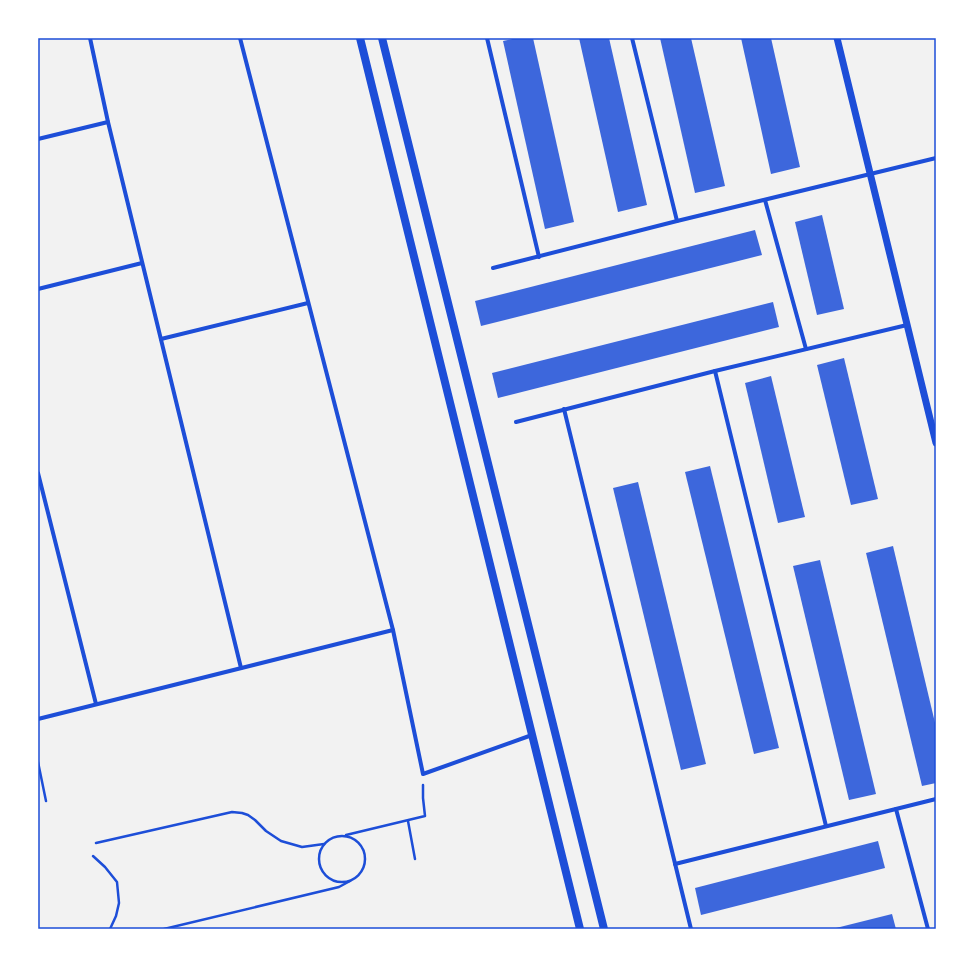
<svg xmlns="http://www.w3.org/2000/svg" width="974" height="967" font-family="'Times New Roman',serif">
<style>
.building{fill:#3d67dc}
.lines{fill:none;stroke-linecap:round;stroke-linejoin:round}
.path{stroke:#1d4ed8;stroke-width:2.5}
.minor{stroke:#1d4ed8;stroke-width:4}
.tertiary{stroke:#1d4ed8;stroke-width:7}
.secondary{stroke:#1d4ed8;stroke-width:8}
.neatline{fill:none;stroke:#1d4ed8;stroke-width:1.5}
</style>
<rect width="100%" height="100%" fill="#f2f2f2"/>
<!-- building -->
<g class="building">
<polygon points="517,38 533,38 574,222 545,229 503,41"/>
<polygon points="579,38 609,38 647,205 618,212"/>
<polygon points="660,38 691,38 725,186 695,193"/>
<polygon points="741,38 771,38 800,167 771,174"/>
<polygon points="822,215 844,309 817,315 795,222"/>
<polygon points="755,230 762,255 481,326 475,301"/>
<polygon points="773,302 779,327 498,398 492,373"/>
<polygon points="844,358 878,499 851,505 817,365"/>
<polygon points="771,376 805,517 778,523 745,383"/>
<polygon points="710,466 779,748 754,754 685,472"/>
<polygon points="638,482 706,764 681,770 613,488"/>
<polygon points="893,546 936,727 936,783 922,786 866,553"/>
<polygon points="820,560 876,794 849,800 793,566"/>
<polygon points="878,841 885,868 701,915 695,888"/>
<polygon points="892,914 896,929 836,929 836,928"/>
</g>
<g class="lines">
<!-- path -->
<g class="path">
<polyline points="38,762 46,801"/>
<polyline points="408,821 415,859"/>
<polyline points="346,835 425,816 423,798 423,785"/>
<circle cx="342" cy="859" r="23"/>
<polyline points="96,843 232,812 242,813 248,815 255,820 266,831 281,841 302,847 324,844"/>
<polyline points="93,856 105,867 117,882 119,903 116,916 110,929"/>
<polyline points="164,929 339,887 350,881"/>
</g>
<!-- minor -->
<g class="minor">
<polyline points="90,38 108,122 241,668"/>
<polyline points="240,38 393,630 423,774 532,735"/>
<polyline points="487,38 539,257"/>
<polyline points="632,38 677,221"/>
<polyline points="38,139 108,122"/>
<polyline points="765,200 806,349"/>
<polyline points="493,268 677,221 936,158"/>
<polyline points="38,289 142,263"/>
<polyline points="161,339 308,303"/>
<polyline points="715,371 826,826"/>
<polyline points="564,409 691,929"/>
<polyline points="516,422 715,371 907,325"/>
<polyline points="38,473 96,704"/>
<polyline points="38,719 393,630"/>
<polyline points="896,809 928,929"/>
<polyline points="675,864 936,799"/>
</g>
<!-- tertiary -->
<polyline class="tertiary" points="837,38 936,443"/>
<!-- secondary -->
<g class="secondary">
<polyline points="360,38 580,929"/>
<polyline points="382,38 604,929"/>
</g>
</g>
<!-- border -->
<rect width="974" height="967" fill="none" stroke="#ffffff" stroke-width="78"/>
<rect x="39" y="39" width="896" height="889" class="neatline"/>
</svg>
